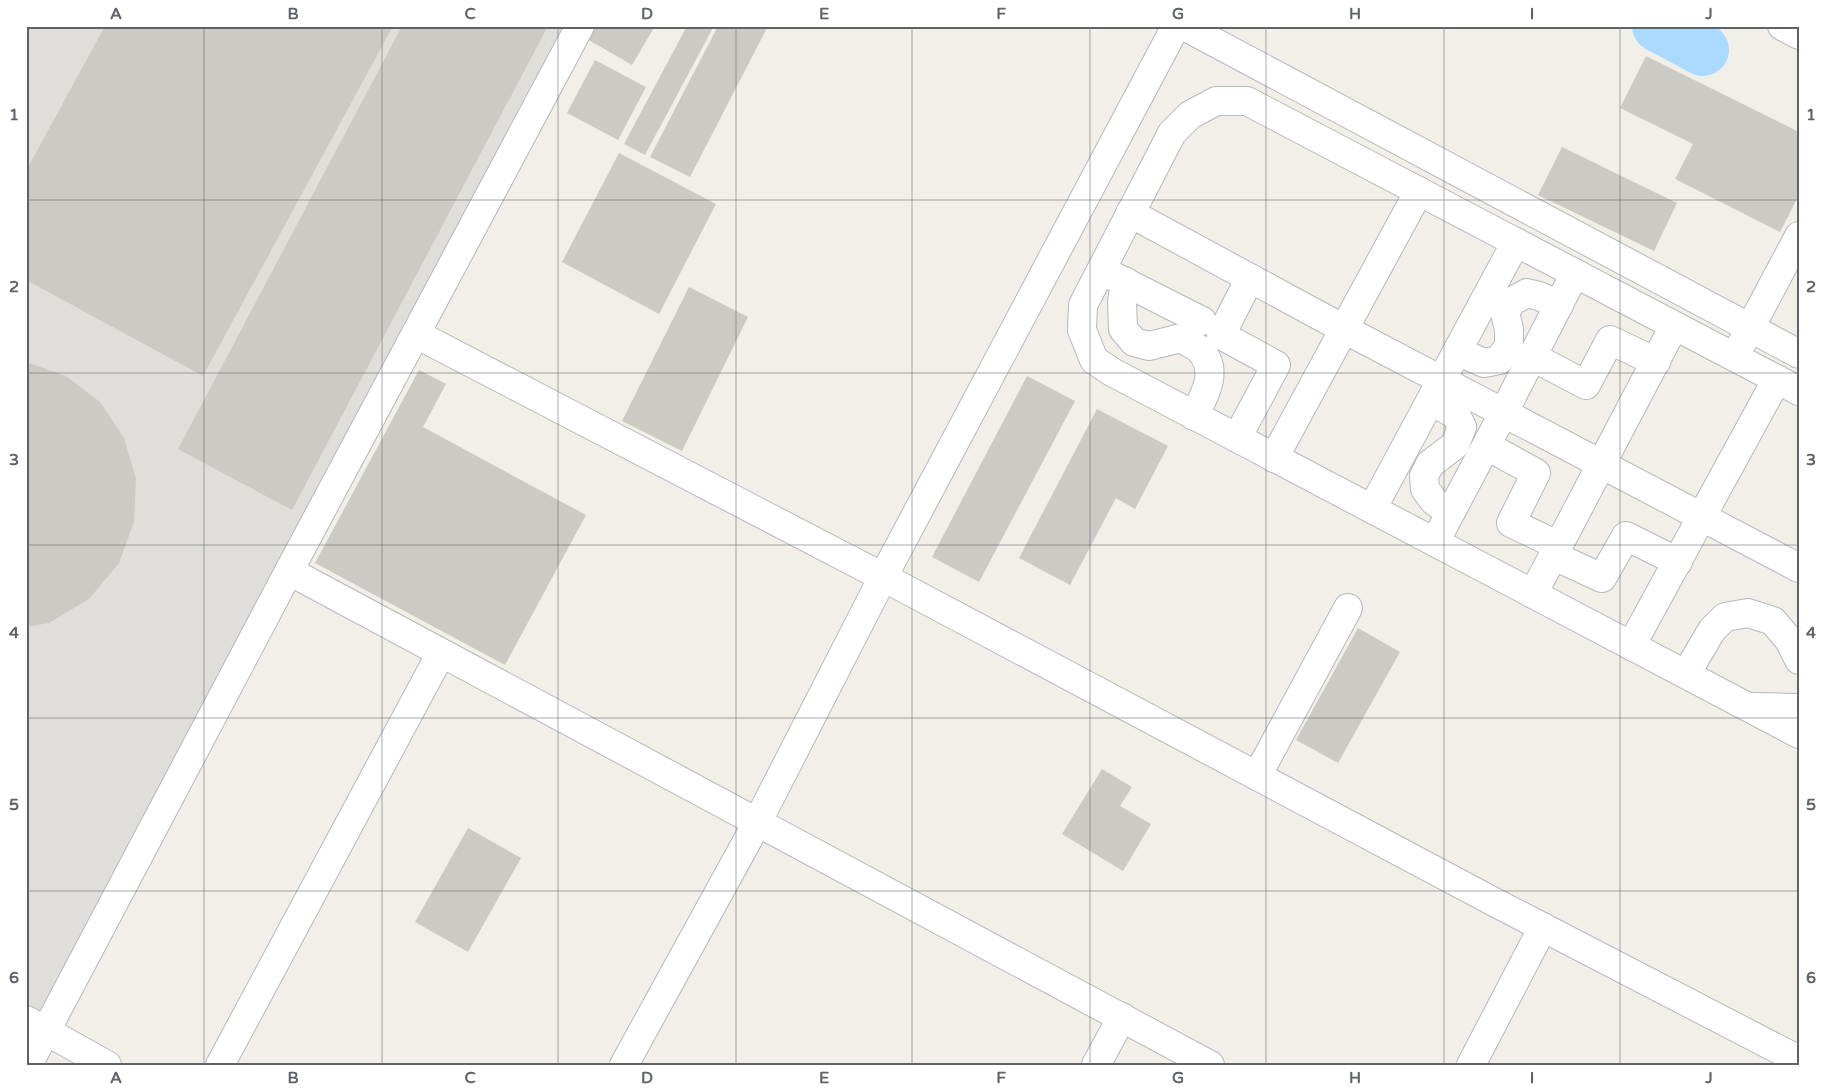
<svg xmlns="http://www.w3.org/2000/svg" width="1825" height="1091" font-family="'Varela Round',sans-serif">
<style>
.industrial{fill:#e0deda}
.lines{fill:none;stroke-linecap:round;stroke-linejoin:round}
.river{stroke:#aadaff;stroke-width:52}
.building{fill:#cccac5}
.minor-casing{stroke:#b5b8bc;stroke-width:30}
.minor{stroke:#fff;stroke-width:28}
.grid{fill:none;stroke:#5f6368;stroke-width:1;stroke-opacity:0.55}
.neatline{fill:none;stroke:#5f6368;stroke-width:2}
.grid-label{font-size:16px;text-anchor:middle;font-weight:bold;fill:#5f6368}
</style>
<rect width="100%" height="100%" fill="#f1efe8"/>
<!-- industrial -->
<polygon class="industrial" points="26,26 564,26 40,1016 26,1008"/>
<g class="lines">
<!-- river -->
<polyline class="river" points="1658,26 1703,50"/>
</g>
<!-- building -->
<g class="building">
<polygon points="105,26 393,26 203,376 26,280 26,171"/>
<polygon points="402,26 548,26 292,510 178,449"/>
<polygon points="594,26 655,26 632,65 587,39"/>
<polygon points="687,26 714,26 645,155 624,144"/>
<polygon points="718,26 768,26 690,177 650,157"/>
<polygon points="1646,56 1799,132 1799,195 1780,232 1675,179 1693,144 1620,108"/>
<polygon points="595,60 646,87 618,140 567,113"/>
<polygon points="1562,147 1677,203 1654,251 1538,195"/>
<polygon points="619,153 716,204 659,314 562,262"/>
<polygon points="689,287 748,317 682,451 622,421"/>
<polygon points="26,362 66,376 100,402 124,438 136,479 134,522 119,563 89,599 49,623 26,627"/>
<polygon points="419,370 446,384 423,427 586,515 505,665 315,563"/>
<polygon points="1027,376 1075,401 979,582 932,557"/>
<polygon points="1097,409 1168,446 1135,509 1116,498 1070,585 1019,558"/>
<polygon points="1358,628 1400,652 1338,763 1296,740"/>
<polygon points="1102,769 1132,787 1120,806 1151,824 1123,871 1062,834"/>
<polygon points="468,828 521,858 468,952 415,922"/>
</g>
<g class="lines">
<defs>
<g id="minor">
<polyline points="1184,26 1799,354"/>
<polyline points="1782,26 1799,35"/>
<polyline points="1130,213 1344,329 1799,568"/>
<polyline points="1109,274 1202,321"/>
<path d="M1125,281L1122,302L1123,329L1134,342L1149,346L1181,338C1187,342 1194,345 1199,349C1220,369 1205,395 1194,416"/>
<polyline points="416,334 883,577 1496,903 1799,1060"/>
<polyline points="1742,343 1799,236"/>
<polyline points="1457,351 1484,363 1499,360 1509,346 1509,329 1505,313 1512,301 1527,293 1539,296 1559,305"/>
<polyline points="1533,357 1586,385 1610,340 1656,362"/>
<polyline points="1799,391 1247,101 1216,101 1190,115 1172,133 1083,305 1082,330 1094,360 1112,372 1799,734"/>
<polyline points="1431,401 1456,415 1462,427 1455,445 1430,464 1424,476 1425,489 1434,501 1450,513"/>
<polyline points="1237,438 1276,365 1221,335 1250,278"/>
<polyline points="1487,446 1536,473 1511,523 1559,546"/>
<polyline points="1274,458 1419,191"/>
<polyline points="1372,509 1516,242"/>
<polyline points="1435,542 1504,412 1575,273"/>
<polyline points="1554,556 1602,578 1626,536 1678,562"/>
<polyline points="289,571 1210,1065"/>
<polyline points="1533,594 1674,326"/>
<polyline points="1631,646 1777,379"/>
<polyline points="1686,674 1712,630 1725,617 1748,613 1773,621 1789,640 1799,660"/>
<polyline points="1753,707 1799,708"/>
<polyline points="1257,776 1348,608"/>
<polyline points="26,1020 107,1065"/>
<polyline points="28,1065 289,571 580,26"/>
<polyline points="220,1065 441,653"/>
<polyline points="624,1065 757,823 883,577 1176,26"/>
<polyline points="1096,1065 1122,1017"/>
<polyline points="1471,1065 1543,927"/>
</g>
</defs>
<!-- minor casing -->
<use href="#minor" class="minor-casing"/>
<!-- minor -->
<use href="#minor" class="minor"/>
</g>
<!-- grid -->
<path class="grid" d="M204,26V1065M382,26V1065M558,26V1065M736,26V1065M912,26V1065M1090,26V1065M1266,26V1065M1444,26V1065M1620,26V1065M26,200H1799M26,373H1799M26,545H1799M26,718H1799M26,891H1799"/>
<!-- border -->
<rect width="1825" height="1091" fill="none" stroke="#ffffff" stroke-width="55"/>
<rect x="28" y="28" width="1770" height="1036" class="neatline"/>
<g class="grid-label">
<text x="116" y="19">A</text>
<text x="293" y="19">B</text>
<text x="470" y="19">C</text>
<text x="647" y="19">D</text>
<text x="824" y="19">E</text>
<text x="1001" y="19">F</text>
<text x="1178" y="19">G</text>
<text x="1355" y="19">H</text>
<text x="1532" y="19">I</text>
<text x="1709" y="19">J</text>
<text x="14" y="120">1</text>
<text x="1811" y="120">1</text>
<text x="14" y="292">2</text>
<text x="1811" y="292">2</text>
<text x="14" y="465">3</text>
<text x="1811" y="465">3</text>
<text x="14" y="638">4</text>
<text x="1811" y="638">4</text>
<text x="14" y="810">5</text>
<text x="1811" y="810">5</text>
<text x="14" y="983">6</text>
<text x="1811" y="983">6</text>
<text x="116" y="1083">A</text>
<text x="293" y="1083">B</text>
<text x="470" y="1083">C</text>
<text x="647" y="1083">D</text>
<text x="824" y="1083">E</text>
<text x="1001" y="1083">F</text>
<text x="1178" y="1083">G</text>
<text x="1355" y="1083">H</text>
<text x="1532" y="1083">I</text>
<text x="1709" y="1083">J</text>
</g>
</svg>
